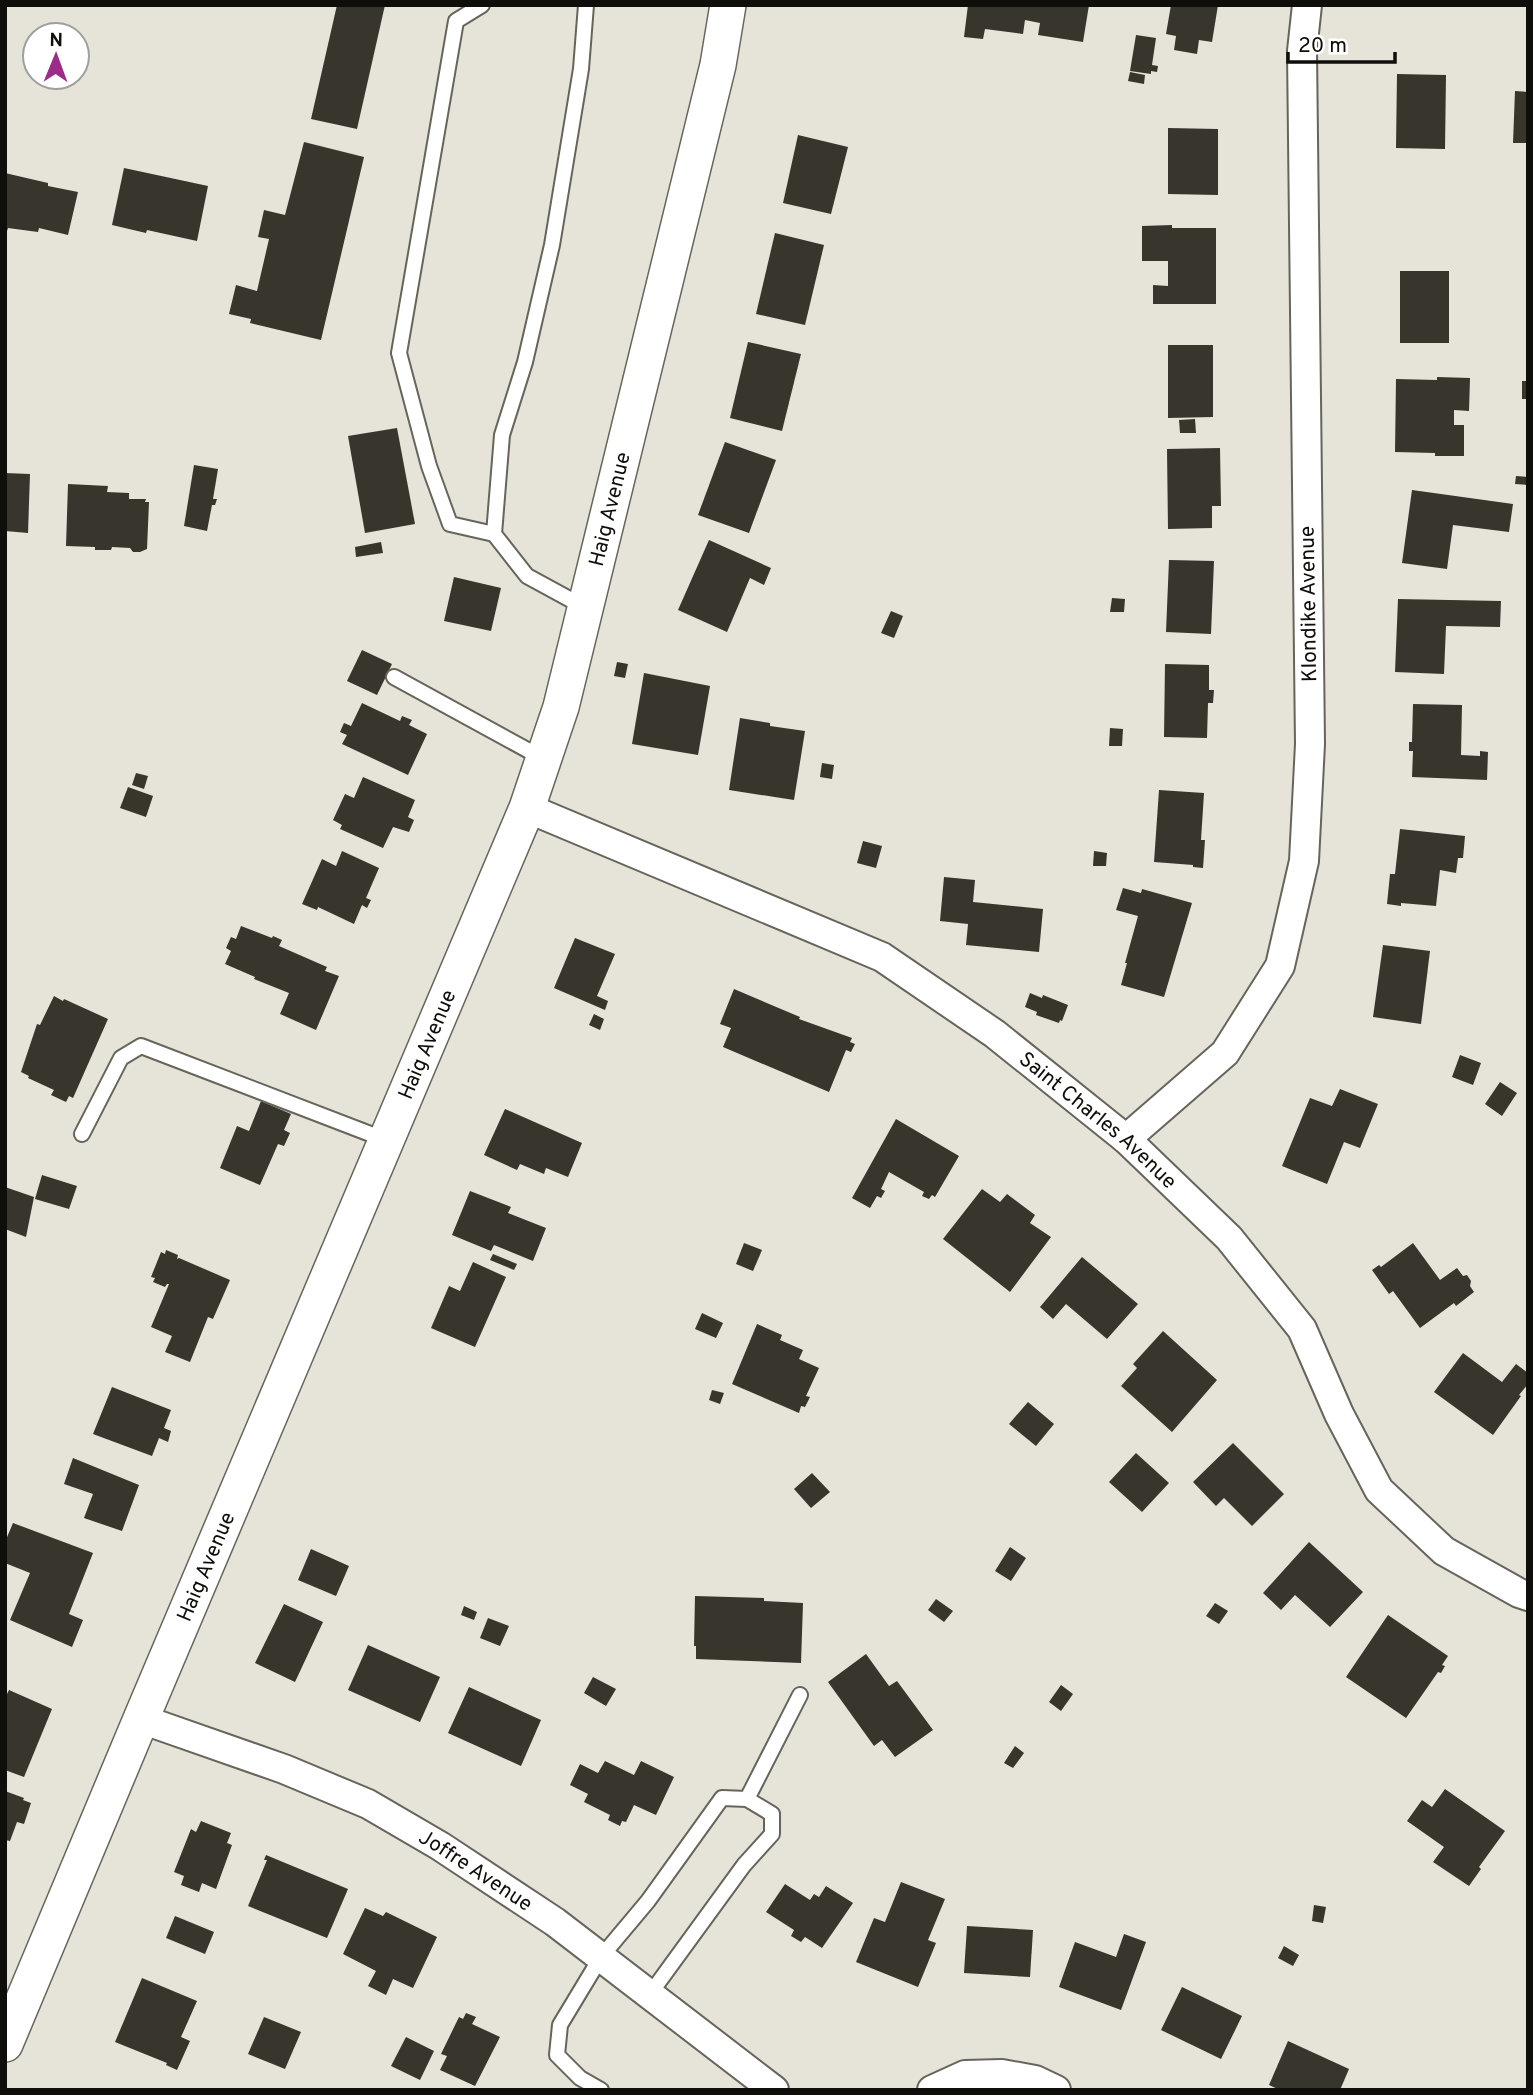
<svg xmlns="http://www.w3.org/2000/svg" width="1533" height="2095" font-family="Overpass,sans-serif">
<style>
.building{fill:#38352c}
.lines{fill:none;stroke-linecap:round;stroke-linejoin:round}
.service-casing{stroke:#67655b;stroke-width:18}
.minor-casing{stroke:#67655b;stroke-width:32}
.tertiary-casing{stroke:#67655b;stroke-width:38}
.service{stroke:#fff;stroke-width:14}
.minor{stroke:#fff;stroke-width:28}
.tertiary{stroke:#fff;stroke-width:35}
.labels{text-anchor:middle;stroke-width:7;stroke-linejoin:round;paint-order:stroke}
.street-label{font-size:21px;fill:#0f0e0b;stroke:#fff}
</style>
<rect width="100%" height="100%" fill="#e6e3d8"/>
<!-- building -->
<g class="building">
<polygon points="337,5 385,5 357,129 311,119"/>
<polygon points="968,5 1089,5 1083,42 1038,35 1040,23 1025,20 1023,34 985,29 983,39 964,37"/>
<polygon points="1171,5 1218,5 1212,42 1199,40 1197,54 1174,50 1176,36 1166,34"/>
<polygon points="1136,35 1156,38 1152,65 1158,66 1157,72 1151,71 1151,74 1130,71"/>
<polygon points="1130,72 1145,75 1144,84 1128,81"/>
<polygon points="1397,74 1446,75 1445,149 1396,148"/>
<polygon points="1515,91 1528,92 1528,143 1513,143"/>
<polygon points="1168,128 1218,129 1218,195 1168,194"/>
<polygon points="798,135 848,147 831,214 783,203"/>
<polygon points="304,142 364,157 321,340 250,323 251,319 229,314 236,285 257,291 269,239 258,237 264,210 285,215"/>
<polygon points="124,168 208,186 197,241 147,230 146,233 112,225"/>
<polygon points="5,173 48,183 48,186 78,192 68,235 39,228 38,232 8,228 5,237"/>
<polygon points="1172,225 1172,228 1216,228 1216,304 1153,304 1153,285 1168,286 1168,261 1142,261 1142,226"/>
<polygon points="775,233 824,245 805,325 756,314"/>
<rect x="1400" y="271" width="49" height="72"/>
<polygon points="748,342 801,354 782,431 730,418"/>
<polygon points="1168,345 1213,345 1213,417 1168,418"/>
<polygon points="1437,377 1470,378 1469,411 1454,410 1454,425 1464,425 1464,456 1435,456 1435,453 1395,452 1396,379 1437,380"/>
<rect x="1522" y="381" width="6" height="18"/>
<polygon points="1195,419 1196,433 1180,433 1179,420"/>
<polygon points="397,428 415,524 365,533 348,436"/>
<polygon points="725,442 776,460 749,533 698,515"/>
<polygon points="1220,448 1221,506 1212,506 1212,528 1168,529 1167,449"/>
<polygon points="194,465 218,469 213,499 217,499 215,505 212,505 207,531 184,526"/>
<polygon points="5,473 30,474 28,533 5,531"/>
<polygon points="1516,476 1528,477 1528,485 1515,484"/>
<polygon points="68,484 108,486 107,492 129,493 129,499 146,499 145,502 149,502 147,549 140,552 133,552 130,548 112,547 111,550 95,550 95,547 66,546"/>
<polygon points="1412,490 1513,504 1509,532 1453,525 1447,569 1402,563"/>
<polygon points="709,540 771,568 764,585 750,578 727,632 678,610"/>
<polygon points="381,542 383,553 356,557 355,547"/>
<polygon points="1169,560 1214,561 1211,634 1166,632"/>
<polygon points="454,577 501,588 491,631 444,621"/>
<polygon points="1112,598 1125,599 1124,612 1110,612"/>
<polygon points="1398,599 1501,601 1500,627 1446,626 1444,674 1395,672"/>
<polygon points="891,611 903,616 894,638 881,633"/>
<polygon points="362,650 392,664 377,695 347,681"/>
<polygon points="617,662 628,664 625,678 614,676"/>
<polygon points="1165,664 1209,665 1209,690 1214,690 1213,703 1208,703 1207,738 1164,737"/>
<polygon points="644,673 710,686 698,755 632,744"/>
<polygon points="362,703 400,721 402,716 412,720 409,725 427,734 408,775 342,744 347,735 340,732 344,723 351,726"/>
<polygon points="1413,704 1462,705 1461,755 1480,756 1480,751 1488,752 1487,780 1412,777 1413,751 1409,751 1409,742 1412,742"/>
<polygon points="740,718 770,723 770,726 805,731 794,800 729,790"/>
<polygon points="1110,728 1123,729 1122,746 1109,746"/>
<polygon points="822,763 834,765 832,779 820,777"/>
<polygon points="136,773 148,776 144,789 132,785"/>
<polygon points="363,777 415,800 408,817 414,820 409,832 393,827 383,848 340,829 342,825 333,820 345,794 354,798"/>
<polygon points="128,787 153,796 146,817 120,808"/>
<polygon points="1159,790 1204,793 1201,840 1205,840 1203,868 1193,867 1193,865 1154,862"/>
<polygon points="1400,829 1465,836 1463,858 1458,858 1456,873 1440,870 1436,906 1401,903 1401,906 1387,904 1390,874 1395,874"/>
<polygon points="863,841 882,846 876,868 857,863"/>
<polygon points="342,851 379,868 366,898 371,900 367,908 362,905 354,924 318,907 317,910 302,904 322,859 336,866"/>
<polygon points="1094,851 1107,853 1106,866 1093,866"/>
<polygon points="944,877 975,880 973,902 1043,909 1039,952 966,945 968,924 940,921"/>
<polygon points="1123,888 1141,893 1142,889 1192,903 1164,997 1121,985 1127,963 1125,963 1138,916 1116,910"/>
<polygon points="241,926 272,938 273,936 282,940 279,946 327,967 325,971 339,976 316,1030 280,1014 289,993 254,979 255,977 225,964 231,951 226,948 231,937 236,939"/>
<polygon points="575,938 615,954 597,996 608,1001 605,1010 554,988"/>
<polygon points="1383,945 1430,951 1421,1024 1373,1017"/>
<polygon points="734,989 800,1017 799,1019 852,1038 850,1042 855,1044 851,1052 846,1050 829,1092 723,1047 731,1028 720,1024"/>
<polygon points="1030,993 1042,998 1043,995 1068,1005 1062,1021 1060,1020 1059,1023 1036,1015 1037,1012 1025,1007"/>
<polygon points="54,996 63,1001 64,999 108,1019 73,1098 69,1096 66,1102 51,1095 54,1090 28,1078 29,1076 21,1072 37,1024 40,1025"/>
<polygon points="594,1014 604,1019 600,1030 589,1025"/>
<polygon points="1460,1055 1481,1063 1473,1085 1452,1077"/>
<polygon points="1500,1082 1517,1093 1502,1116 1485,1104"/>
<polygon points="1340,1089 1378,1104 1360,1148 1344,1142 1327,1184 1282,1166 1310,1098 1332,1106"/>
<polygon points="261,1101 291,1114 284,1130 290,1133 284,1146 278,1144 260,1185 220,1168 237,1126 249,1131"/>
<polygon points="505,1109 582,1143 568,1177 546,1168 544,1174 520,1164 517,1170 484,1155"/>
<polygon points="896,1119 959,1156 935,1197 932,1195 929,1199 922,1196 924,1192 889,1172 881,1189 885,1191 881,1198 877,1196 870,1208 852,1198"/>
<polygon points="42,1175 77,1186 69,1209 35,1199"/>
<polygon points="5,1187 34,1197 26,1237 5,1229"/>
<polygon points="982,1189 1000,1202 1007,1194 1035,1215 1030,1223 1051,1237 1010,1292 943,1239"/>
<polygon points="470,1191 511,1207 508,1213 546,1228 533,1261 494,1245 491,1251 452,1235"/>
<polygon points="744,1243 762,1250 753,1271 736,1264"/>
<polygon points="1413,1243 1440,1280 1457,1268 1463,1276 1467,1275 1471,1281 1470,1286 1474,1292 1456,1306 1454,1303 1420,1328 1393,1291 1389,1294 1372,1270 1379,1265 1381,1267"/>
<polygon points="166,1250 178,1255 177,1259 179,1258 230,1280 213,1319 208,1317 190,1362 165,1352 172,1336 151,1327 169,1284 167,1284 165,1287 153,1282 155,1278 151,1277 161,1252 165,1254"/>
<polygon points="493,1254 517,1264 514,1270 490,1260"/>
<polygon points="1082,1257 1138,1304 1107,1339 1066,1304 1053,1319 1040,1307"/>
<polygon points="473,1262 506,1277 475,1347 431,1328 449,1286 460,1291"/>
<polygon points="702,1313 723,1323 716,1338 695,1329"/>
<polygon points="757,1324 782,1335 780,1340 803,1350 799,1359 819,1368 806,1396 810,1397 805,1407 801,1406 799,1413 732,1384"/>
<polygon points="1163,1331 1217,1380 1172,1432 1121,1386 1137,1368 1133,1364"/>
<polygon points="1463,1353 1502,1382 1516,1364 1528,1373 1528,1384 1519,1395 1521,1396 1493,1435 1434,1392"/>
<polygon points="112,1387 171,1410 164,1428 171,1431 168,1442 159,1438 152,1456 93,1434"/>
<polygon points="712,1390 724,1393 720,1404 709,1400"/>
<polygon points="1028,1402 1054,1424 1036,1446 1009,1424"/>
<polygon points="1233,1443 1284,1494 1252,1526 1224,1498 1216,1506 1193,1482"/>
<polygon points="1136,1453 1169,1483 1142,1512 1109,1482"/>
<polygon points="73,1458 139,1485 122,1531 84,1518 93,1494 64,1484"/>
<polygon points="812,1473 830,1492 811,1508 794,1489"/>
<polygon points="13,1523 93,1553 69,1614 83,1620 72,1647 10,1620 30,1573 5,1563 5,1542"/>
<polygon points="1309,1542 1363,1592 1330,1627 1295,1595 1281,1610 1263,1593"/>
<polygon points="1010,1547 1026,1558 1011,1581 995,1571"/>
<polygon points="311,1549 349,1566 336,1596 298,1580"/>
<polygon points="695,1596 764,1598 764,1601 803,1603 801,1663 696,1659 696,1646 694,1646"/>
<polygon points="936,1599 953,1611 944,1622 928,1610"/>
<polygon points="1215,1603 1228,1611 1219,1624 1206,1616"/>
<polygon points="284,1604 323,1622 295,1682 255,1663"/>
<polygon points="464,1606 477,1612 474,1620 461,1615"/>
<polygon points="1388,1615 1448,1656 1442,1665 1445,1666 1441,1673 1438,1672 1406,1718 1346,1677"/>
<polygon points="488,1618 509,1626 500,1646 480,1638"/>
<polygon points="368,1645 440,1677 420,1722 348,1690"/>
<polygon points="866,1654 889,1686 897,1681 933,1730 895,1757 882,1740 874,1746 828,1682"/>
<polygon points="593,1677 616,1689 606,1706 584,1693"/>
<polygon points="1061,1685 1073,1694 1061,1711 1049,1702"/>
<polygon points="469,1687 541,1720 521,1766 448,1733"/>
<polygon points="9,1690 52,1709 24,1777 5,1770 5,1698"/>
<polygon points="1015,1746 1024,1753 1013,1768 1004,1763"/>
<polygon points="605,1761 634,1775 641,1761 674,1777 656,1815 634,1805 626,1822 622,1821 620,1826 608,1820 610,1815 584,1802 588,1794 570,1785 580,1764 598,1773"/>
<polygon points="1445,1789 1505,1831 1479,1867 1481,1869 1469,1886 1433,1862 1444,1847 1407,1821 1422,1800 1432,1807"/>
<polygon points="5,1791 24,1798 23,1800 31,1803 24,1824 17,1822 10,1841 5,1840"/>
<polygon points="201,1821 231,1833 227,1843 232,1845 216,1889 202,1883 199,1892 181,1885 184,1876 174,1872 191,1829 196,1832"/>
<polygon points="266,1855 348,1889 327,1938 248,1906 267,1860 264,1860"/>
<polygon points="901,1882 945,1899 928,1940 936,1943 918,1987 856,1962 874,1918 885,1922"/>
<polygon points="785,1884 810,1900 814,1894 819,1897 826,1886 853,1903 822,1948 805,1937 801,1942 791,1936 794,1930 766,1912"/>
<polygon points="1314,1905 1326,1907 1323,1923 1312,1921"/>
<polygon points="365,1908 383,1916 386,1912 437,1937 413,1988 393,1979 386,1995 368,1986 376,1971 343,1954"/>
<polygon points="175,1916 214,1932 205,1954 166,1938"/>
<polygon points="967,1926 1033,1930 1030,1977 964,1973"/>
<polygon points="1124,1934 1146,1942 1121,2010 1059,1987 1075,1942 1116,1957"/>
<polygon points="1284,1946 1299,1955 1293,1966 1278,1958"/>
<polygon points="142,1978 197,2001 181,2037 190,2041 177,2070 166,2065 167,2063 115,2042"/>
<polygon points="1182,1987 1242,2016 1221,2059 1161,2030"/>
<polygon points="466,2013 476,2017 472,2024 500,2037 475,2086 440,2070 447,2056 441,2054 459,2017 463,2019"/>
<polygon points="264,2017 301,2032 285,2069 248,2054"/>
<polygon points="406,2037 434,2051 420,2080 391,2066"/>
<polygon points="1288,2041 1349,2069 1340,2090 1280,2090 1269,2085"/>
</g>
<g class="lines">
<defs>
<g id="service">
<polyline points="482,5 456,21 399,353 429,466 450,524 494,534"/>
<polyline points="584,607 527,576 494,534 502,435 525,362 552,245 581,69 586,5"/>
<polyline points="394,677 542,758"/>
<polyline points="82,1134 121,1058 141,1046 386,1140"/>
<polyline points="747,1799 800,1695"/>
<polyline points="601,2090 580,2078 557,2055 560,2025 601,1957 648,1901 722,1798 747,1799 772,1814 772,1834 744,1865 650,1994"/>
</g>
<g id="minor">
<path id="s1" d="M527,808L882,957L995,1034L1126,1139L1229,1238L1302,1329L1339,1414L1379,1490L1444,1551L1519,1593L1528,1596"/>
<polyline points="1126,1139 1225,1053 1280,966 1304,861 1310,744 1302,51 1307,5"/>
<path id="s2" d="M141,1719L284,1769L368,1804L440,1846L555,1922L774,2090"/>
<polyline points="932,2090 965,2075 1002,2074 1035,2080 1056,2090"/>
</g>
<g id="tertiary">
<path id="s3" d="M5,2044L141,1719L527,808L561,707L718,65L728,5"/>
</g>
</defs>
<!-- service casing -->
<use href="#service" class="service-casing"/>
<!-- minor casing -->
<use href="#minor" class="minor-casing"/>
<!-- tertiary casing -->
<use href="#tertiary" class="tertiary-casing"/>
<!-- service -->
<use href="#service" class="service"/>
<!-- minor -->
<use href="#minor" class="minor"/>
<!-- tertiary -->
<use href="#tertiary" class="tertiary"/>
</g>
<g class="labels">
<!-- street labels -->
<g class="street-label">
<text dy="7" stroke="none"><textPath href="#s3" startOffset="1652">Haig Avenue</textPath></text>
<text transform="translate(1308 604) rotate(-91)" y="7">Klondike Avenue</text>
<text dy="7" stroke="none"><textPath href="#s3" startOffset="1085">Haig Avenue</textPath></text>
<text dy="7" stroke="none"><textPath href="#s1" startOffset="656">Saint Charles Avenue</textPath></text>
<text dy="7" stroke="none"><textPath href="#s3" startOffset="518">Haig Avenue</textPath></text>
<text dy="7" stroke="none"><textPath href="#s2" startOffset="369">Joffre Avenue</textPath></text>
</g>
</g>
<!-- border -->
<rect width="1533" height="2095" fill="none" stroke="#0f0e0b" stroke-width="14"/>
<!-- north arrow -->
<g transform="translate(56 56) rotate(1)"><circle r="33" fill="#ffffff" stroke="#9f9f9d" stroke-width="2"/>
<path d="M0-5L12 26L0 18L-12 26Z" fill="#9d2c88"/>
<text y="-10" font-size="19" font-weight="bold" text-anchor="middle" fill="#0f0e0b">N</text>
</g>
<!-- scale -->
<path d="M1288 52v10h107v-10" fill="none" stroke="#0f0e0b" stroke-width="3.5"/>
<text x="1298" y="52" font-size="21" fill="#0f0e0b" stroke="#ffffff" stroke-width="5" paint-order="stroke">20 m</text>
</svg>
